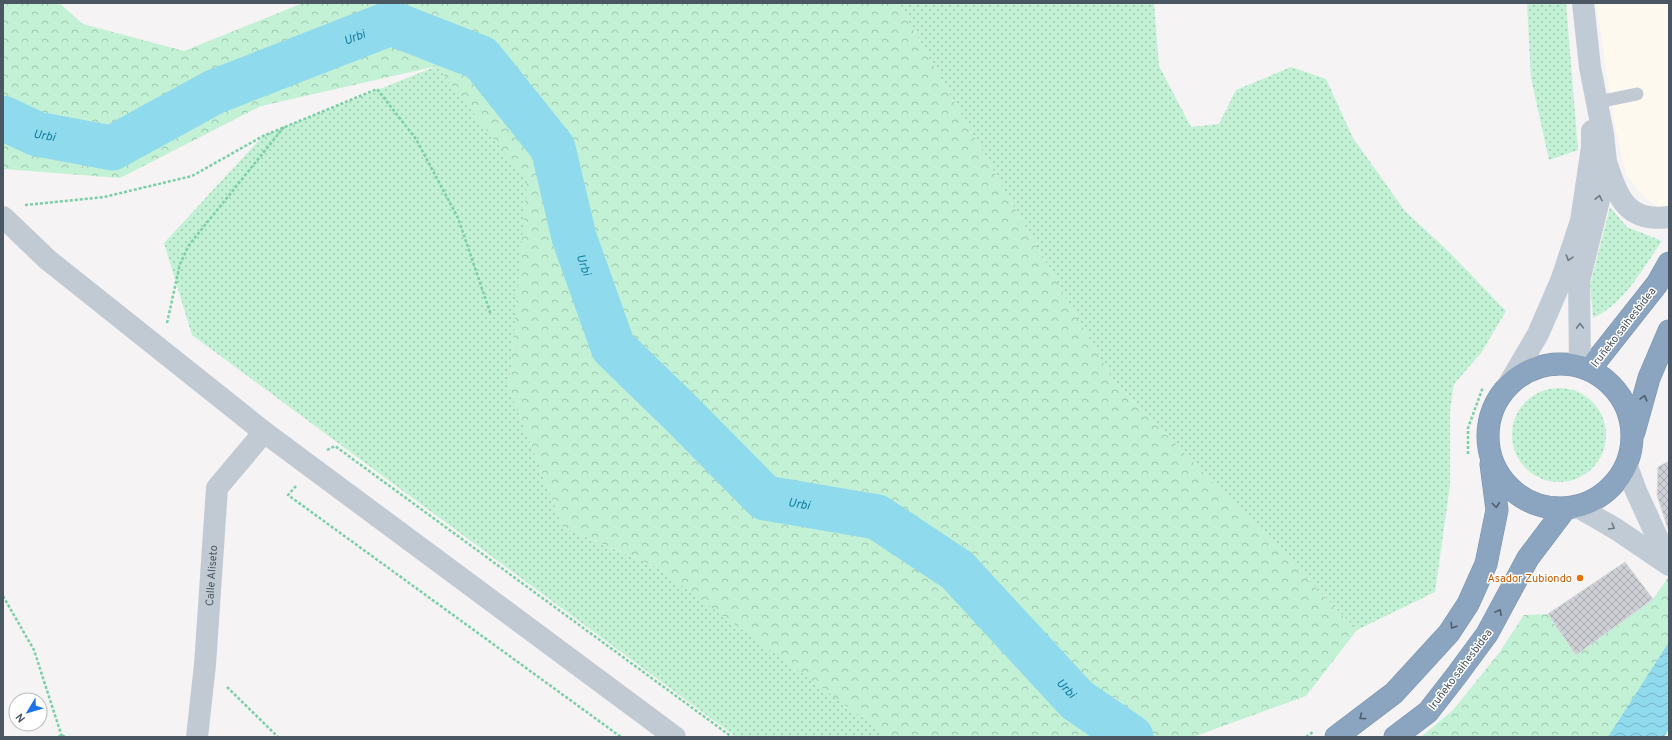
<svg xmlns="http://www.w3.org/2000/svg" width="1672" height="740" font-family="Overpass,sans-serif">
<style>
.commercial{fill:#fdf9ef}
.grass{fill:url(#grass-dots)}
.forest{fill:url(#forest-crowns)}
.water{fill:url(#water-waves)}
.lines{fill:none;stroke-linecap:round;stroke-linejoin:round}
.river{stroke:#90daee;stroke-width:45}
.building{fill:url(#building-cross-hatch);stroke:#d7d9de}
.highway-casing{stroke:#7690ad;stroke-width:23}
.path{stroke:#7ad0a6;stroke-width:2.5;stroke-dasharray:3 2;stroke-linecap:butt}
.lane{stroke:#c1cad2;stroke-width:13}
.street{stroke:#c1cad2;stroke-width:22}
.secondary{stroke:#c1cbd6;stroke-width:22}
.highway{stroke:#8ba5c1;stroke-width:22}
.oneway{stroke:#6e7984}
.oneway2{stroke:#505e6b}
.food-dot{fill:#e8710a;stroke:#fff;stroke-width:1.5}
.labels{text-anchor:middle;stroke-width:3;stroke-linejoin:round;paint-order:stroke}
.street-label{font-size:11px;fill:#4a5661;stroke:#fff}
.food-label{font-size:11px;fill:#c56008;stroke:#fff;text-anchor:end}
.water-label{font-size:12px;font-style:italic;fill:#0c7c9b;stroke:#fff}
</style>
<defs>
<pattern id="grass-dots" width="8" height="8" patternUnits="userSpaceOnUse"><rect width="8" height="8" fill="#c3f1d5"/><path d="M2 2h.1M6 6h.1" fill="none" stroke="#a0c6b0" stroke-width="1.8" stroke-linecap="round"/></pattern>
<pattern id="forest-crowns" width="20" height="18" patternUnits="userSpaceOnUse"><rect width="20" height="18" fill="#c3f1d5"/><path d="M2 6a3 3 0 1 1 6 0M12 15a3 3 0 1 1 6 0" fill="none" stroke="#a0c6b0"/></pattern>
<pattern id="water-waves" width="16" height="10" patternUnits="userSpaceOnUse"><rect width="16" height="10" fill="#90daee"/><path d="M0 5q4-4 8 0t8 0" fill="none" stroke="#78b4c4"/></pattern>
<pattern id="building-cross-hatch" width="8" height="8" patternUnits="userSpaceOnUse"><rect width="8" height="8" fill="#cdcfd5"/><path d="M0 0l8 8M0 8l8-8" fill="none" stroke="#a8abb0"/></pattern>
</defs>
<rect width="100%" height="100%" fill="#f5f3f3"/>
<!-- commercial -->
<polygon class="commercial" points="1596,3 1669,3 1669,216 1639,192 1626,175 1614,121"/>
<!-- grass -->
<g class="grass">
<polygon points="898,3 1154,3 1159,66 1191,127 1219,124 1236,90 1291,67 1326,79 1353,138 1405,211 1449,252 1506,311 1481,353 1454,384 1450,410 1450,485 1435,592 1357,630 1113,380"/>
<polygon points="1527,3 1566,3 1578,150 1549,160 1531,78"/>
<polygon points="437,66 528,182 509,388 563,527 656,567 901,737 736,737 192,335 164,243 263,136"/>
<path d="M1610,207L1627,227L1662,241C1643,268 1624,304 1593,318L1590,285Z"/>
<circle cx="1559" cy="435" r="47"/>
</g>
<!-- forest -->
<g class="forest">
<polygon points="3,3 59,3 83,24 184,51 303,3 898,3 1113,380 1357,630 1306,696 1193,737 889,737 656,567 563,527 509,388 527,182 437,66 261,106 120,178 3,169"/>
<polygon points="1669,576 1669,643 1610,737 1421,737 1453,710 1499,653 1524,615 1548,614 1576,655 1653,599"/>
</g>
<!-- water -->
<polygon class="water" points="1669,642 1669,729 1664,737 1608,737"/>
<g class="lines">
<!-- river -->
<path class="river" id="s1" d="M3,118L37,134L112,148L214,92L391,23L481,58L553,148L574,237L613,347L680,412L765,498L877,517L957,570L1077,700L1131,737"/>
</g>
<!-- building -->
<g class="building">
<polygon points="1669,461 1669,532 1657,495 1658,467"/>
<polygon points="1625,562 1653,599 1576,655 1548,614"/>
</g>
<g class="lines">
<defs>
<g id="highway">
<circle cx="1560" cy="436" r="72"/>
<polyline points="1589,370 1657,284 1669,263"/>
<polyline points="1634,432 1649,378 1669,331"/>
<polyline points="1336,737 1394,693 1449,633 1468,604 1486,564 1497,510 1491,464"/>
<polyline points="1395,737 1428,712 1456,676 1487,634 1528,558 1565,509"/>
</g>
</defs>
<!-- highway casing -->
<use href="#highway" class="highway-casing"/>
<!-- path -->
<g class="path">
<polyline points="25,205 104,197 192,176 263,136 377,89 416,139 458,218 491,315"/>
<polyline points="167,323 180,264 189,245 284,127"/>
<polyline points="327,450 335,446 732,737"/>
<polyline points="1468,454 1468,428 1483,387"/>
<polyline points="296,486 288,495 621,737"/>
<polyline points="3,596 34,650 62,737"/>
<polyline points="227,687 278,737"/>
<polyline points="58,737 62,735 65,737"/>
<polyline points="1306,737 1313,732"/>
</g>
<!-- lane -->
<polyline class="lane" points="1598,102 1637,94"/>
<!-- street -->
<g class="street">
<polyline points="3,217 48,260 264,432 675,737"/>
<path id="s2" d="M197,737L205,665L217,488L264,432"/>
</g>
<!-- secondary -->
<g class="secondary">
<path d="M1606,162C1618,197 1626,223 1669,217"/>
<polyline points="1580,365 1579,281 1599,200 1606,162 1603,134 1590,67 1583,3"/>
<polyline points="1507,387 1538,334 1561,281 1581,221 1592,147 1592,131"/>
<polyline points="1627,466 1636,491 1669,563"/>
<polyline points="1578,507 1616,529 1669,565"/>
</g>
<!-- highway -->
<use href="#highway" class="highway"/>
</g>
<!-- one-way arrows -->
<defs><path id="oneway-chevron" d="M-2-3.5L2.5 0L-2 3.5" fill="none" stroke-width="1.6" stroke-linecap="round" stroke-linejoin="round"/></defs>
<g class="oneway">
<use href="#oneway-chevron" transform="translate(1599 198) rotate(-78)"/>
<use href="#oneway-chevron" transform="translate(1569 258) rotate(108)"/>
<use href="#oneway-chevron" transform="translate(1580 326) rotate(-91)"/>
<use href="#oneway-chevron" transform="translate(1612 527) rotate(31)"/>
</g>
<g class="oneway2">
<use href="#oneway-chevron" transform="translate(1644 398) rotate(-74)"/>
<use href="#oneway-chevron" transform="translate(1496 505) rotate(85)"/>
<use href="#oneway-chevron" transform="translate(1499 612) rotate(-62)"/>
<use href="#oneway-chevron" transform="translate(1453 626) rotate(123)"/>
<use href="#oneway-chevron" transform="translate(1362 717) rotate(143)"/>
</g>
<!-- markers -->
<circle class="food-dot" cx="1580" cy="578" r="4"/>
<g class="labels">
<!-- street labels -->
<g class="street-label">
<text transform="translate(1623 327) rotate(-52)" y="4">Iruñeko saihesbidea</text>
<text dy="4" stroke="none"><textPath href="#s2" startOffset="162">Calle Aliseto</textPath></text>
<text transform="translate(1460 669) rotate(-53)" y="4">Iruñeko saihesbidea</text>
</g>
<!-- food labels -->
<g class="food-label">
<text x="1572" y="582">Asador Zubiondo</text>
</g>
<!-- water labels -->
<g class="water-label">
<text dy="4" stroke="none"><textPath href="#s1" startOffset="381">Urbi</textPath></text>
<text dy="4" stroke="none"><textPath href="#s1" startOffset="45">Urbi</textPath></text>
<text dy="4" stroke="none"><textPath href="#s1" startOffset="753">Urbi</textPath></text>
<text dy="4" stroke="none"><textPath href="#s1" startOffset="1089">Urbi</textPath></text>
<text dy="4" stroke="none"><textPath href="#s1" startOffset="1425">Urbi</textPath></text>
</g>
</g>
<!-- border -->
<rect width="1672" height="740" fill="none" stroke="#4a5661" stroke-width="8"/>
<!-- north arrow -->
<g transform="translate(28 712) rotate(232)"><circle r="19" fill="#ffffff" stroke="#b7bbc0"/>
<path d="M0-3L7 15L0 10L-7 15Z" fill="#1a73e8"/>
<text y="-6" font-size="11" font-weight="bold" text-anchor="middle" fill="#4a5661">N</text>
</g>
</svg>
